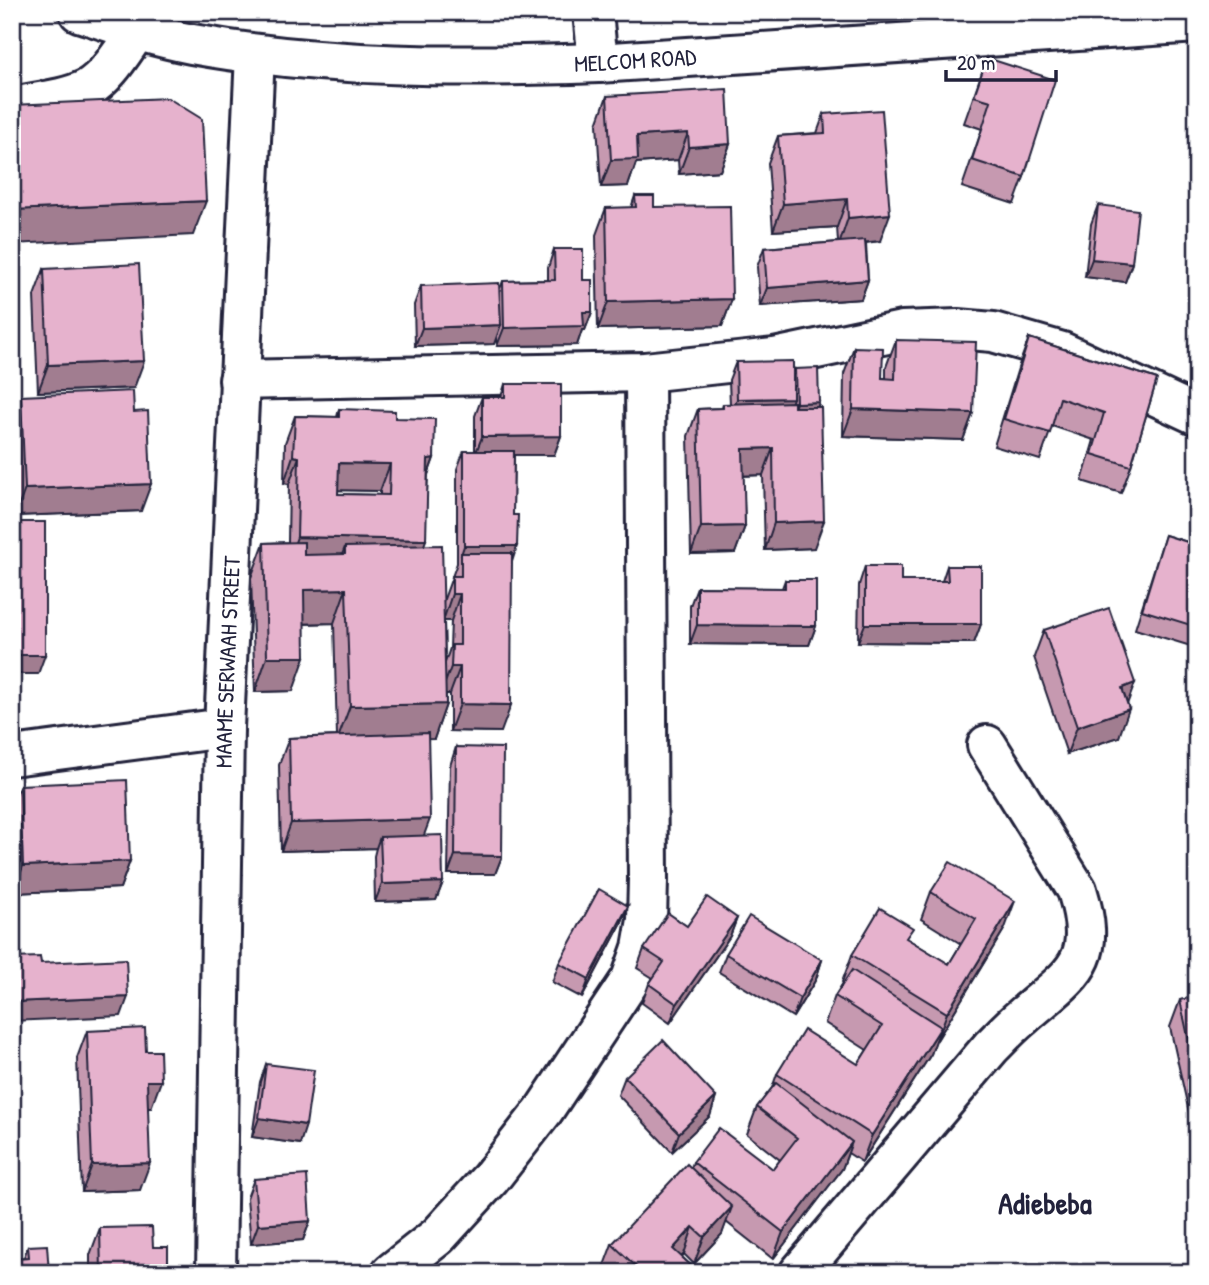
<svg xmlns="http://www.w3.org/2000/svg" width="1209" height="1285" font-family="'Patrick Hand',sans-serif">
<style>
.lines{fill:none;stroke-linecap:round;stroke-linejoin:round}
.minor-casing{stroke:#22223b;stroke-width:44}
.major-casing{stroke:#22223b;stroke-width:44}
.minor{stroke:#fff;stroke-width:38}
.major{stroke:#fff;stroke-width:38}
.wall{fill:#c699b0;stroke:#22223b;stroke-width:2;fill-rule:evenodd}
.shaded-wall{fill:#a17d90;stroke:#22223b;stroke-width:2}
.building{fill:#e6b2cd;stroke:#22223b;stroke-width:2;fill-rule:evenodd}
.labels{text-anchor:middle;stroke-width:7;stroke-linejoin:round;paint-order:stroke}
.street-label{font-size:23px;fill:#22223b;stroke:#fff}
.district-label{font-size:30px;font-weight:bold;fill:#22223b;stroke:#fff}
</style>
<rect width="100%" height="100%" fill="#fff"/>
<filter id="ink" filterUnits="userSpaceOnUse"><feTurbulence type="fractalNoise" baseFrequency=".0143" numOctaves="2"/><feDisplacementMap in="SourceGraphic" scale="14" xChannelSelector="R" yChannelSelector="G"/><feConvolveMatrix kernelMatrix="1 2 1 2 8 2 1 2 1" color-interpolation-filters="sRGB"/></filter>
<g filter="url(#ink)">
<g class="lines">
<defs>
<g id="minor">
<polyline points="593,12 598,63"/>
<path d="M12,107C36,102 65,100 87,89C108,77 123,50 137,31"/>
<polyline points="239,380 645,372 774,358 902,331 958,329 993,332 1062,352 1197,415"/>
<polyline points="12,756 224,728"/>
<path id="s1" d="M216,1273L224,728L255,54"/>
<polyline points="391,1273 438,1236 490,1179 544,1110 631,979 642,948 647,920 648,880 645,372"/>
<path d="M799,1273L991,1047C1001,1037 1011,1026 1022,1017C1072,973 1100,964 1077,890L987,745"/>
</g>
<g id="major">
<path id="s2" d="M79,12C116,24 154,37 192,44C325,68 463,68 598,63L1197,23"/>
</g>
</defs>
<!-- minor casing -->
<use href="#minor" class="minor-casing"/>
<!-- major casing -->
<use href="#major" class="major-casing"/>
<!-- minor -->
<use href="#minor" class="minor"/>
<!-- major -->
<use href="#major" class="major"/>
</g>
<!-- wall -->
<g class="wall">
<polygon points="987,58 1024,177 1014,204 962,187 982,129 964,123"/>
<polygon points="607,96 730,144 720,171 679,174 678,160 636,163 628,186 601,187 597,124"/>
<polygon points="824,114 880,241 866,243 868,280 861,299 760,306 757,267 764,248 838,242 837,227 773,231 768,163 778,136 817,133"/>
<polygon points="635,196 732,299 722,326 598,329 596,235 606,208 631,208"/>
<polygon points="1098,205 1132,263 1125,282 1085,277 1091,224"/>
<polygon points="554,249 583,280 592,312 585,330 582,330 577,345 497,346 497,336 494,344 415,346 414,305 421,286 499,291 503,281 548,280 548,268"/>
<polygon points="44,269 134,388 38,392 34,296"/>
<polygon points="1029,338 1157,379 1131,466 1121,493 1082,481 1094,440 1052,426 1040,460 994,446 1019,365"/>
<polygon points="896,340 973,413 963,440 843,436 844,374 854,347 882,378 886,378 886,367"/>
<polygon points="736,362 793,374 795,369 819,402 818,407 814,548 765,550 763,475 743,476 745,526 735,553 691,554 688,436 698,409 722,408 723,404 730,404 729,380"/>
<path d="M505,384L561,436L554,455H514L512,560L501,732L450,731V694H446V704L434,739H428L424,836L443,882L436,900L375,902L374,856L376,848L281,851L279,765L289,738L337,736L334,623L304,624L293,691L255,692L251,578L264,543L288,542L289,484L284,483L285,443L295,416L337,417L339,409L395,418L434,458L428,475L424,545L444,599L457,563V469L464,451H475V416L482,397H501ZM338,490L380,491V495L338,494ZM444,621H451L450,648L445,663Z"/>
<polygon points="21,396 134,412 141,511 15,516 12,421"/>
<polygon points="1165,535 1197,545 1197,639 1194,647 1135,629"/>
<polygon points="865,566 901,581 942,581 947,566 981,624 974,643 858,642 859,585"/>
<polygon points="785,580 816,626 809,645 690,644 690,606 697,587 782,588"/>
<polygon points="1044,630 1127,704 1119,737 1067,754 1034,657"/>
<polygon points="456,747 502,856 495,874 448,874 450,766"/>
<polygon points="20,785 130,861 120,888 14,893 12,867 12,805"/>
<polygon points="931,892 1005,928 937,1040 936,1039 931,1054 862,1162 848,1153 842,1169 773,1259 726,1222 722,1234 694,1264 684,1254 682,1257 699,1273 604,1273 602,1271 612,1244 691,1168 693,1162 773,1169 780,1160 747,1134 757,1107 772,1088 777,1074 858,1064 867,1050 825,1023 835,996 843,983 842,982 852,955 909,940 949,964 961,944 921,919"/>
<polygon points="628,906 621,924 582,998 552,982 559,963"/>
<polygon points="737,918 730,936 670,1023 642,1003 649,984 653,978 637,968 644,949 687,926"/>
<polygon points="726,954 822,960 816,979 793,1017 719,972"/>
<polygon points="1197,996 1197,1144 1196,1144 1170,1027 1180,1000"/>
<polygon points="87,1031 146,1051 151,1108 148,1108 140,1190 82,1192 77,1058"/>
<polygon points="266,1064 300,1144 252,1137 260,1082"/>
<polygon points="625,1077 716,1097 710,1116 672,1152 618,1095"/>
<polygon points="254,1179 310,1221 303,1240 251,1244 247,1198"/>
<polygon points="100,1228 153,1247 168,1273 90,1273 90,1255"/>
<polygon points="28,1246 49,1273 12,1273 17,1258 24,1257"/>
</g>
<!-- shaded-wall -->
<g class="shaded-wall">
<polygon points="688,133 678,160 636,163 628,186 601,187 611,160 637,136"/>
<polygon points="730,144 720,171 679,174 689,147"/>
<polygon points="847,199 837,227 773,231 783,204"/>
<polygon points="206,201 193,235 12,244 12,210"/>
<polygon points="890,214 880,241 839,245 848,218"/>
<polygon points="1092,259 1132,263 1125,282 1085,277"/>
<polygon points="868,280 861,299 760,306 767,288"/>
<polygon points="732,299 722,326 598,329 608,302"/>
<polygon points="583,312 592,312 585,330 582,330 577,345 497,346 504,328"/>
<polygon points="501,325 494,344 415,346 422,328"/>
<polygon points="144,361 134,388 38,392 48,365"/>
<polygon points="793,398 787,416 730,418 737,399"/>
<polygon points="819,402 816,412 792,412 796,403"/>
<polygon points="853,409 973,413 963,440 843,436"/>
<polygon points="561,436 554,455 475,455 482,437"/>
<polygon points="773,448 763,475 733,476 743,449"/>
<polygon points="293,456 299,457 289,484 284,483"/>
<polygon points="434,458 424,485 428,459"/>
<polygon points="339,463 390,464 380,491 329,490"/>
<polygon points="151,484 141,511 15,516 25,489"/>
<polygon points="824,521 814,548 765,550 774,523"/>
<polygon points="745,526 735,553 691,554 701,527"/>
<polygon points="297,537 426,540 416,567 345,554 345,547 338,565 287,564"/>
<polygon points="464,546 517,546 511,565 461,555"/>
<polygon points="346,589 334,623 291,624 304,590"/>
<polygon points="452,594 460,594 451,621 443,621"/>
<polygon points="865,624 981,624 974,643 858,642"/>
<polygon points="697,625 816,626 809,645 690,644"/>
<polygon points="12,655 45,655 38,674 12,674"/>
<polygon points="267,657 305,657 293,691 255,692"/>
<polygon points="451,667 460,667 450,694 441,694"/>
<polygon points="1135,683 1125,710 1122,688"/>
<polygon points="446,704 434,739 337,741 350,706"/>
<polygon points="460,704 511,705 501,732 450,731"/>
<polygon points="1129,709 1119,737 1067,754 1077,727"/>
<polygon points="430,819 420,846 380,837 376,848 281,851 291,823"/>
<polygon points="455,855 502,856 495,874 448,874"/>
<polygon points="130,861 120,888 14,893 23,866"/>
<polygon points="443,882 436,900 375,902 382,884"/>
<polygon points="1015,901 1005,928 937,1040 947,1013"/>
<polygon points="628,906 621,924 582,998 589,979"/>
<polygon points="737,918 730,936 670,1023 677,1004"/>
<polygon points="822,960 816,979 793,1017 800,998"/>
<polygon points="128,997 121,1016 12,1021 12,1002"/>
<polygon points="941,1027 931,1054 862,1162 872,1135"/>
<polygon points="147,1081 161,1081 151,1108 137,1108"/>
<polygon points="716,1097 710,1116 672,1152 679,1133"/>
<polygon points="259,1118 306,1125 300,1144 252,1137"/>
<polygon points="852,1142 842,1169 773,1259 783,1232"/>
<polygon points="150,1163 140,1190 82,1192 92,1165"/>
<polygon points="732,1207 722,1234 694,1264 704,1237"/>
<polygon points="310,1221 303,1240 251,1244 258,1225"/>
<polygon points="693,1227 684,1254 667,1273 673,1249"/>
</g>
<!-- building -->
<g class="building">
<polygon points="987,58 1055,80 1024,177 972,160 991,101 974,96"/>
<polygon points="727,89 730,144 689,147 688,133 637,136 638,159 611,160 607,96"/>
<polygon points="168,98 202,119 206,201 12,210 12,105"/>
<polygon points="882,110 890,214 848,218 847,199 783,204 778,136 825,133 824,114"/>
<polygon points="635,196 654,196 654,207 730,206 732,299 608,302 606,208 636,207"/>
<polygon points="1098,205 1138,210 1132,263 1092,259"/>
<polygon points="865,240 868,280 767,288 764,248"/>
<polygon points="554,249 583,249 583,280 592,280 592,312 583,312 584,326 504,328 503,281 555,280"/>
<polygon points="139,264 144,361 48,365 44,269"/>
<polygon points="499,283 501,325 422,328 421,286"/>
<polygon points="1029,338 1157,379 1131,466 1092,454 1104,413 1060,398 1050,433 1004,419"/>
<polygon points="896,340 976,342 973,413 853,409 854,347 883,348 882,378 895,379"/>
<polygon points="793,361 793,398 737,399 736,362"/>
<polygon points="818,368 819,402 796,403 795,369"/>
<polygon points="505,384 561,384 561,436 482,437 482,397 505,397"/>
<polygon points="133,391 134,412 148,411 151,484 25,489 21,396"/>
<polygon points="794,402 794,407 821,407 824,521 774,523 773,448 743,449 745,526 701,527 698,409 723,408 723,404"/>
<path d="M339,409L395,411V418L435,419L434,458L428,459L426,540L297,537L299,457L293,456L295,416L339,417ZM339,463L390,464L389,495L338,494Z"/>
<polygon points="464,451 514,451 513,515 518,515 517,546 464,546"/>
<rect x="12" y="522" width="33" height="133"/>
<polygon points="1165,535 1197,545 1197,627 1142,610"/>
<polygon points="304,542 304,555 345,554 345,547 442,545 446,704 350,706 346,589 304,590 305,657 267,657 264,543"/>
<polygon points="461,553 512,553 511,705 460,704 460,667 451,667 452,645 460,645 460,594 452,594 452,576 461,576"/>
<polygon points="865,566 901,566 901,581 948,581 947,566 981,566 981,624 865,624"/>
<polygon points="785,580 816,580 816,626 697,625 697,587 785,588"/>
<polygon points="1109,608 1135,683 1122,688 1129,709 1077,727 1044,630"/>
<polygon points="428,733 430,819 291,823 289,738"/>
<polygon points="456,747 503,748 502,856 455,855"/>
<polygon points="127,780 130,861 23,866 20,785"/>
<polygon points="442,835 443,882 382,884 380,837"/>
<polygon points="950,862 1015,901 947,1013 852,955 880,908 913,928 906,938 949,964 976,919 931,892"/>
<polygon points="599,889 628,906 589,979 559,963"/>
<polygon points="707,897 737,918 677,1004 649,984 664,962 644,949 668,913 687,926"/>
<polygon points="749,916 822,960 800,998 726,954"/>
<polygon points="40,957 41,963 126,959 128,997 12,1002 12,958"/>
<polygon points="852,970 941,1027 872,1135 777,1074 804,1030 858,1064 882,1026 835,996"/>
<polygon points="1197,996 1197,1077 1180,1000"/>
<polygon points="145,1028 146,1051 160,1051 161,1081 147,1081 150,1163 92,1165 87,1031"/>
<polygon points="663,1040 716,1097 679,1133 625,1077"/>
<polygon points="266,1064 314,1070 306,1125 259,1118"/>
<polygon points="776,1083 852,1142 783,1232 693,1162 719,1128 773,1169 797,1138 757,1107"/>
<polygon points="687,1164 732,1207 704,1237 693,1227 673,1249 699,1273 643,1273 612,1244"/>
<polygon points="307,1175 310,1221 258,1225 254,1179"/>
<polygon points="152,1227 153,1247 168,1247 168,1273 101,1273 100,1228"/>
<polygon points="47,1245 49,1273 18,1273 17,1258 29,1257 28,1246"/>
</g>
</g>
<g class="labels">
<!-- street labels -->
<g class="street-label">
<text dy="8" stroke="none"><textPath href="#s2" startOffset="562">MELCOM ROAD</textPath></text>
<text dy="8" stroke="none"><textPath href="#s1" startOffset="611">MAAME SERWAAH STREET</textPath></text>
</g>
<!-- district labels -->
<g class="district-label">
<text x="1045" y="1214">Adiebeba</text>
</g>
</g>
<!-- margin -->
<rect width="1209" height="1285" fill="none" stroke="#fff" stroke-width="42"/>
<rect x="21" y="21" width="1167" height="1243" fill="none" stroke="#22223b" stroke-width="2.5" filter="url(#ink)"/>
<!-- scale -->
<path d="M946 70v10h110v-10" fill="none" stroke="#22223b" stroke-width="3.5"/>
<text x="957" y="70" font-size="21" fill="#22223b" stroke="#ffffff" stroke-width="5" paint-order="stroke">20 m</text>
</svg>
